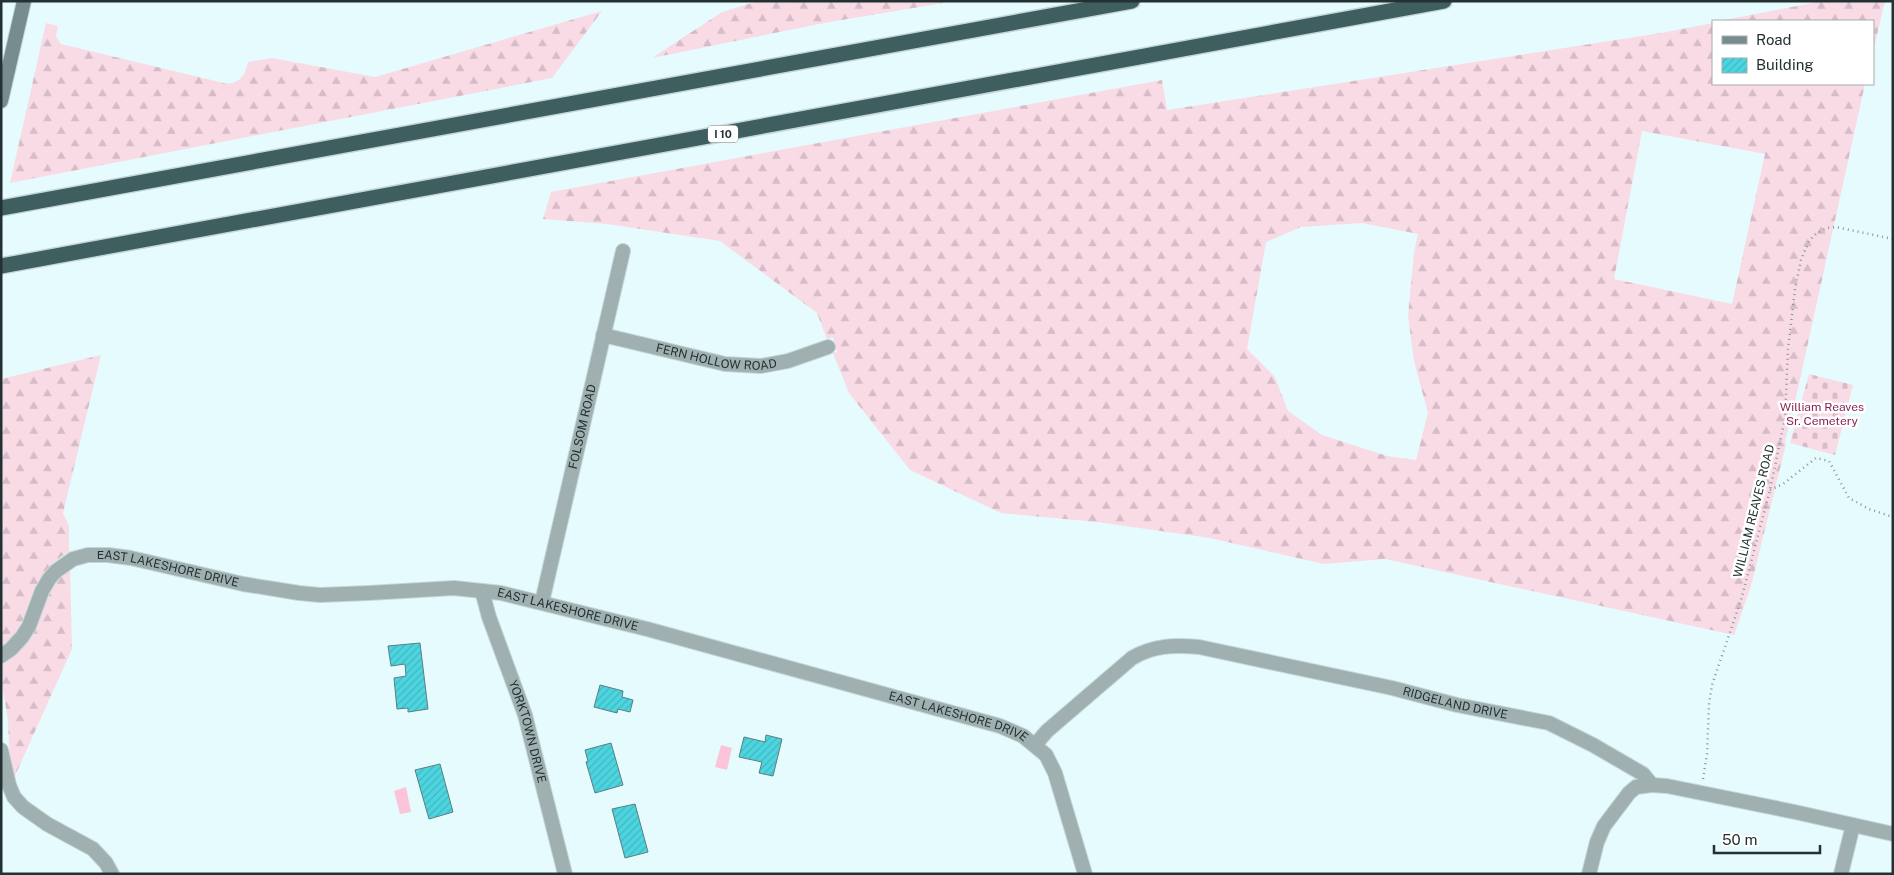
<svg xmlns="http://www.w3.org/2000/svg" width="1894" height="875" font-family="'Public Sans',sans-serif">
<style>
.forest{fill:url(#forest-firs);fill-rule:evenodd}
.cemetery{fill:url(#cemetery-stones)}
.water{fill:#fcc4d9}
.building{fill:url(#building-hatch);stroke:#5c7d80}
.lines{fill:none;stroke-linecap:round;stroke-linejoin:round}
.minor-casing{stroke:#c3d7d8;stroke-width:16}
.tertiary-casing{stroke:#c3d7d8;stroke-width:16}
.secondary-casing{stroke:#c3d7d8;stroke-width:16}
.motorway-casing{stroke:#c3d7d8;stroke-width:18}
.path{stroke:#859798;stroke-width:2.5;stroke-dasharray:1 4;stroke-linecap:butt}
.minor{stroke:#a0afb0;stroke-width:14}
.tertiary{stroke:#a0afb0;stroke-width:14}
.secondary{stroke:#768c8e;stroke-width:14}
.motorway{stroke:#3e5e60;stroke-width:15}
.labels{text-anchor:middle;stroke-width:5;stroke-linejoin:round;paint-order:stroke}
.shield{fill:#fff;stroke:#656f70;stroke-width:1}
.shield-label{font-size:11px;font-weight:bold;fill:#233132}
.street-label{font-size:12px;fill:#233132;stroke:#fff}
.park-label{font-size:12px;fill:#892256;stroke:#fff}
</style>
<defs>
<pattern id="forest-firs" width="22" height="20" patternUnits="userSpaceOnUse" patternTransform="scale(1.25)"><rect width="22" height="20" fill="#f9dbe6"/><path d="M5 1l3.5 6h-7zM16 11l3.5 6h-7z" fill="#d5bcc6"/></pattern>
<pattern id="cemetery-stones" width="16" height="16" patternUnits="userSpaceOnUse" patternTransform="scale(1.25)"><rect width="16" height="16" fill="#f9dbe6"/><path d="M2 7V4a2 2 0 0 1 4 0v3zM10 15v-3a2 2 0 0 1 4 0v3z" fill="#d5bcc6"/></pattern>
<pattern id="building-hatch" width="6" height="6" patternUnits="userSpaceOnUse" patternTransform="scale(1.25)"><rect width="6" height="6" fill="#4cd5df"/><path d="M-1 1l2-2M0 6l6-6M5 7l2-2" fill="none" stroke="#42b7c0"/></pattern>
</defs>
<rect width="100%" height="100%" fill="#e6fbfd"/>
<!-- forest -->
<g class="forest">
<polygon points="758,1 955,1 824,23 652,58 722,12"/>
<polygon points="1822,1 1885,1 1873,52 1873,21 1720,21"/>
<path d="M602,11L552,78L10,183L46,23L58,26L56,36L61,44L228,84C242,81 245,75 248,62L272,58L375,77Z"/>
<path d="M1713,23V84H1865L1795,402L1785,441L1786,444L1751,586L1734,635L1385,559L1324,564L1210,538L1097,522L1001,513L910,470L849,393L833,353L837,352L833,337L827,339L817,313L720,241L607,224L543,219L551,192L1162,80L1167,110L1661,33ZM1642,131L1765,154L1732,304L1614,279ZM1362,223L1418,234L1414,252L1408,316L1414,361L1428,413L1416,460L1387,456L1322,435L1288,411L1275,377L1247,349L1266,242L1301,227Z"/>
<path d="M101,355L63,513L69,526V552C25,575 37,622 1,647V379Z"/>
<path d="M70,570L72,649L14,778C9,759 9,742 8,723C6,704 1,685 1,665C16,657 28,644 35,629C46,608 48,582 70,570Z"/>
</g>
<!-- cemetery -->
<polygon class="cemetery" points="1809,374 1853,385 1835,455 1790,443"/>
<!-- water -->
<g class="water">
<polygon points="721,745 732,748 727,770 715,767"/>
<polygon points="406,787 411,812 400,814 394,791"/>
</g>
<!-- building -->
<g class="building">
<polygon points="420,643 428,709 408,712 408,708 397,709 394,678 406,676 405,664 391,666 388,646"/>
<polygon points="600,685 623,691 622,697 633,700 630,712 618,709 617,713 594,707"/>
<polygon points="766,735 782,739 773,776 759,773 762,762 739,757 744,737 765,742"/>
<polygon points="611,743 623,785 595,793 586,762 588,761 585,750"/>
<polygon points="440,764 453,812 429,819 415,770"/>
<polygon points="635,804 648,852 625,858 612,809"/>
</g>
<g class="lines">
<defs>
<g id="minor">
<path id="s1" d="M603,335L725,364L761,366L788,361L828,347"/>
<path id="s2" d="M482,591L489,617L525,715L565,874"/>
<path id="s3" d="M542,602L623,251"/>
<path id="s4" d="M1035,745L1047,731L1132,658C1154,645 1174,645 1199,647L1392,688L1457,705L1549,723L1593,745L1643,774L1652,785L1667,786L1795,812L1893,834"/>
<polyline points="1,750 9,785 14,797 23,807 47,824 93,849 106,863 112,874"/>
<polyline points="1589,874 1597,842 1604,826 1629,793 1636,787 1652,785"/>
<polyline points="1841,874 1853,825"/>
</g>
<g id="tertiary">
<path id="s5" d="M1,656L11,649L22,637L29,626L42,591L49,579L56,571L73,559L88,555H108L131,558L243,584L299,593L320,595L369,593L454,588L501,593L647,629L1000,726L1023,736L1046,755L1055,773L1085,874"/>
</g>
<polyline id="secondary" points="1,101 24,1"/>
<g id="motorway">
<polyline points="1,208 1132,1"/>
<polyline points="1,266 1444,1"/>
</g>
</defs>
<!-- minor casing -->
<use href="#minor" class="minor-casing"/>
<!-- tertiary casing -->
<use href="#tertiary" class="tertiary-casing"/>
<!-- secondary casing -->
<use href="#secondary" class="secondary-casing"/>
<!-- motorway casing -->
<use href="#motorway" class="motorway-casing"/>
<!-- path -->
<g class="path">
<polyline points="1770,490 1783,484 1816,458 1829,461 1849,498 1869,509 1893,517"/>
<polyline points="1703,779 1707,754 1709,704 1712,685 1741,600 1770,490 1785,418 1788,349 1795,289 1801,260 1809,241 1817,233 1827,228 1836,227 1893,239"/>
</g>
<!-- minor -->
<use href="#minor" class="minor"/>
<!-- tertiary -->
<use href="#tertiary" class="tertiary"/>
<!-- secondary -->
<use href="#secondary" class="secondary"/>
<!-- motorway -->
<use href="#motorway" class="motorway"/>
</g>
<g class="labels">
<!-- shield labels -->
<rect class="shield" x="708" y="125.5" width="30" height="17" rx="4"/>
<g class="shield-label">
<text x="723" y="138">I 10</text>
</g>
<!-- street labels -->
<g class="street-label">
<text dy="4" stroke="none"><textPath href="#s1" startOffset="116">FERN HOLLOW ROAD</textPath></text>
<text dy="4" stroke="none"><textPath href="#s3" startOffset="180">FOLSOM ROAD</textPath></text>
<text transform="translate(1754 511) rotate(-76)" y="4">WILLIAM REAVES ROAD</text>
<text dy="4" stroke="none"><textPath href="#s5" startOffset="221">EAST LAKESHORE DRIVE</textPath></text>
<text dy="4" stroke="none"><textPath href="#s5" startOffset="626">EAST LAKESHORE DRIVE</textPath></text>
<text dy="4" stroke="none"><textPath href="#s4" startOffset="462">RIDGELAND DRIVE</textPath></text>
<text dy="4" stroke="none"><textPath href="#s5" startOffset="1031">EAST LAKESHORE DRIVE</textPath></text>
<text dy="4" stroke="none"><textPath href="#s2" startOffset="148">YORKTOWN DRIVE</textPath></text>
</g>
<!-- park labels -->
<g class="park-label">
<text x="1822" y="411">William Reaves<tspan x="1822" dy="14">Sr. Cemetery</tspan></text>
</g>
</g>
<!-- border -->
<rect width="1894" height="875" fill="none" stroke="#233132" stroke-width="5"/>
<!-- legend -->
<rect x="1712" y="20" width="162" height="65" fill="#ffffff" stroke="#a7adad"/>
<rect x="1722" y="36" width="25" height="8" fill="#768c8e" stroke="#a7adad"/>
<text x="1756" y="45" font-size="15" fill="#233132">Road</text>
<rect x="1722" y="58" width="25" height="15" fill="url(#building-hatch)" stroke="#a7adad"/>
<text x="1756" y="70" font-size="15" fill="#233132">Building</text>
<!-- scale -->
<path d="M1714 845v8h106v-8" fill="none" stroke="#233132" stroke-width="2.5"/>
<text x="1722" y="845" font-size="15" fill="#233132" stroke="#ffffff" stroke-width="4" paint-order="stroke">50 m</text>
</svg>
